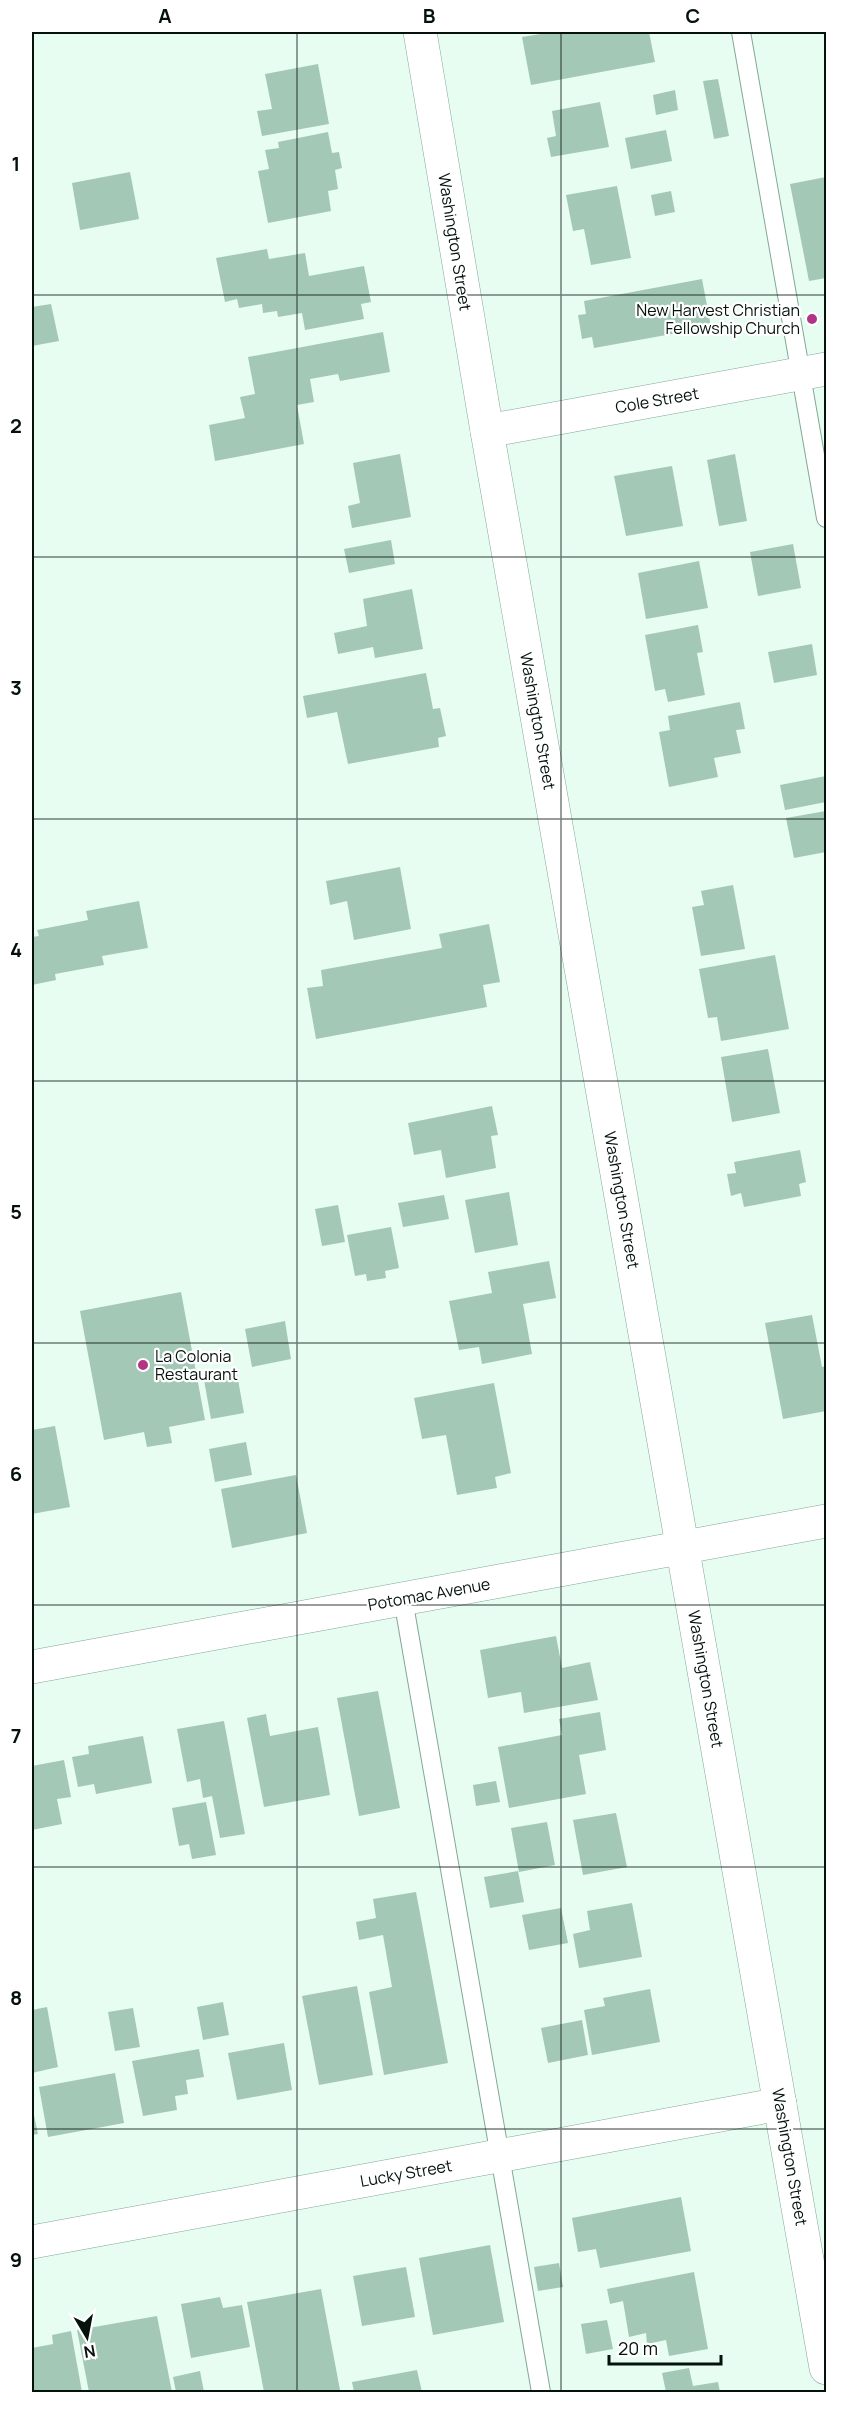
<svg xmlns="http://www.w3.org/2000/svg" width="858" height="2424" font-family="Manrope,sans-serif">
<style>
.building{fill:#a4c8b6}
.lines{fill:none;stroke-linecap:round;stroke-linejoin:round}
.lane-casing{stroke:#84a795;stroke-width:20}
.street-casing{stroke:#84a795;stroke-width:34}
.secondary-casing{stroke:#84a795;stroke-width:34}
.lane{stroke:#fff;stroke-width:18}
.street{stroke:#fff;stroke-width:33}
.secondary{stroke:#fff;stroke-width:33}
.grid{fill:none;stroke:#05120c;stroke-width:1.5;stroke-opacity:0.55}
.poi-dot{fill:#b13485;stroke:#fff;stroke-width:2}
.labels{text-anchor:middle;stroke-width:4.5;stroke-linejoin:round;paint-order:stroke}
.street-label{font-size:16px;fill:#05120c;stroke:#fff}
.poi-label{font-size:16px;fill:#05120c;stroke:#fff;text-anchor:end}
.neatline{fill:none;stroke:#05120c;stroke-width:2}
.grid-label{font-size:20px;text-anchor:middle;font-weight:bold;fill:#05120c}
</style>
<rect width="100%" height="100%" fill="#e7fdf2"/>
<!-- building -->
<g class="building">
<polygon points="553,32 649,32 655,62 531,85 522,37"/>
<polygon points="318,64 329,124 262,136 257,111 272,109 265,74"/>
<polygon points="718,79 729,136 714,139 703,81"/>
<polygon points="675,90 678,110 656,115 653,95"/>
<polygon points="600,102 609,147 551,157 547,138 556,136 552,111"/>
<polygon points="666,130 672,161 631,169 625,138"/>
<polygon points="328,132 332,153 339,152 342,168 335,170 338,189 328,191 331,211 268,223 258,171 269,169 265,150 279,148 278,142"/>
<polygon points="130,172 139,219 80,230 72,183"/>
<polygon points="826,177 826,278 809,281 790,184"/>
<polygon points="617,186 631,258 591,265 584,229 573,231 566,195"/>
<polygon points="671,191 675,212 655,216 651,195"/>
<polygon points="267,249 269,259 305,253 309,276 364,266 371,302 361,304 364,319 305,330 302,313 278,317 277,311 263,313 262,304 239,308 237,299 225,302 216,258"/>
<polygon points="702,279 711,327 594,348 592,337 582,339 578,315 586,314 584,301"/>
<polygon points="51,304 59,341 32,346 32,307"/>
<polygon points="383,332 390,372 340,381 338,374 310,379 314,402 297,405 304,444 215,461 209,425 245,418 240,397 255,394 248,357"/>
<polygon points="400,454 411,517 352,528 348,506 360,503 353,463"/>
<polygon points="735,454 747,521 719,526 707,460"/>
<polygon points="672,466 683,526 626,536 614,476"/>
<polygon points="391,540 395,564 349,573 344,549"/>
<polygon points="793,544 801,588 758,596 750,552"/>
<polygon points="699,561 708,608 646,619 638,573"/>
<polygon points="412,589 423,649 375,658 373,647 338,654 334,633 367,626 363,599"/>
<polygon points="698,625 703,652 697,653 705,695 668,702 665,689 655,691 645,635"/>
<polygon points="812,644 817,675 774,683 768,652"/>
<polygon points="426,673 433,709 440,708 446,736 438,738 439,747 348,764 337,712 307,718 303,696"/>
<polygon points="740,702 745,729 736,730 741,753 714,758 718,777 669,787 659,732 670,730 668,716"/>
<polygon points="826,776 826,802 785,810 780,785"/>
<polygon points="826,811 826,852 794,858 786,818"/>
<polygon points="400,867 411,929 354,940 347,901 330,905 326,881"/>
<polygon points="733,885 745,949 701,956 692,907 704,905 701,891"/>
<polygon points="139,901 148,948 102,956 104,965 55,974 56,980 32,985 32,937 39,936 37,930 88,920 86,911"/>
<polygon points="489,924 500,982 483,985 487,1007 316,1039 307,988 323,986 321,970 442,948 439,934"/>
<polygon points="775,955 789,1029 721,1041 717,1017 708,1018 699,969"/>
<polygon points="768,1049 780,1113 732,1122 721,1057"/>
<polygon points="492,1106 498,1135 491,1136 496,1168 446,1178 441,1150 414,1155 408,1123"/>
<polygon points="800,1150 806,1182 799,1184 801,1196 744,1207 741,1193 731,1196 727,1174 736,1173 734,1162"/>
<polygon points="509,1192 518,1245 475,1253 465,1200"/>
<polygon points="444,1195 449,1219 403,1227 398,1203"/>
<polygon points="338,1205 345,1242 322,1246 315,1209"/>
<polygon points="391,1227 399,1268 385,1271 386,1278 367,1281 366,1274 355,1276 347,1235"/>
<polygon points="549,1261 556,1298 523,1304 532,1354 482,1364 479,1347 459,1350 449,1301 492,1293 488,1272"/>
<polygon points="181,1292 205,1420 169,1427 172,1443 147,1447 144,1432 104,1440 80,1311"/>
<polygon points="812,1315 822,1367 826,1366 826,1411 783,1419 765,1323"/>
<polygon points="285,1321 291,1359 252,1367 245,1329"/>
<polygon points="237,1374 244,1413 211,1419 204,1380"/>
<polygon points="494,1383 511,1473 495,1477 497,1488 457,1495 446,1435 422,1439 414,1398"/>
<polygon points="55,1426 70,1507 32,1514 32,1430"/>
<polygon points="246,1442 252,1475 215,1482 209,1449"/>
<polygon points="296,1475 307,1533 232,1548 221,1489"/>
<polygon points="556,1636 562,1668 590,1662 598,1700 524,1713 521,1692 488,1698 480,1650"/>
<polygon points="378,1691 400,1808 359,1816 337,1698"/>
<polygon points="600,1712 606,1750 579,1755 586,1794 509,1808 498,1747 562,1735 559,1719"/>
<polygon points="266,1714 270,1736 318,1727 330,1795 264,1807 247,1718"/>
<polygon points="224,1721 245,1834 220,1838 212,1796 203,1798 200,1779 187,1782 177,1729"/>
<polygon points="143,1736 152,1783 96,1794 94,1784 78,1787 72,1757 89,1754 88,1746"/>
<polygon points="64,1760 71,1797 57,1799 62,1824 32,1830 32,1766"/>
<polygon points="496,1781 500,1802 476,1806 473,1785"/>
<polygon points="206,1802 216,1855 192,1859 189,1844 179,1846 172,1808"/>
<polygon points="616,1813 627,1867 583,1875 573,1820"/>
<polygon points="547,1822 555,1865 519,1872 511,1828"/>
<polygon points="518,1871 524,1902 490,1908 484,1877"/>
<polygon points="416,1892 448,2063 384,2075 369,1992 392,1987 383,1935 359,1940 356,1922 376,1918 373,1899"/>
<polygon points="632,1903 642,1957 579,1968 573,1934 590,1930 587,1911"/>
<polygon points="561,1908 568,1943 529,1950 522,1915"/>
<polygon points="357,1986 373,2075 319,2085 302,1996"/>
<polygon points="650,1989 660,2042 592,2055 584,2010 605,2006 603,1998"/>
<polygon points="223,2002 229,2035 203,2040 197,2007"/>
<polygon points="47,2007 58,2067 32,2073 32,2010"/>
<polygon points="133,2008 140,2047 115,2051 108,2012"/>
<polygon points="582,2020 588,2055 548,2063 541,2028"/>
<polygon points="284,2043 292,2090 237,2100 228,2053"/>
<polygon points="199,2049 204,2077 186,2080 188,2094 175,2096 177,2110 143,2116 132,2061"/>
<polygon points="115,2073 124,2123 48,2137 39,2087"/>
<polygon points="32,2106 38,2134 32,2135"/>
<polygon points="681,2197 691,2251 600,2268 596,2249 578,2252 572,2218"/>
<polygon points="490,2245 504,2322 433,2335 419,2258"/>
<polygon points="559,2263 563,2287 538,2291 534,2267"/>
<polygon points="406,2267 415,2317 362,2326 353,2276"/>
<polygon points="694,2272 708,2349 669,2356 666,2340 647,2344 646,2333 629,2337 623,2301 610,2304 607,2289"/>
<polygon points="321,2289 340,2390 327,2392 264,2392 247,2302"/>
<polygon points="220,2297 223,2308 242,2305 250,2347 191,2358 181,2304"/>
<polygon points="157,2316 172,2392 89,2392 77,2330"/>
<polygon points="607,2320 613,2349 586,2354 581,2324"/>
<polygon points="71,2331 82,2392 32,2392 32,2371 34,2371 32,2348 53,2344 52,2335"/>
<polygon points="689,2368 693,2386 718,2382 720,2392 666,2392 662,2373"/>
<polygon points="417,2370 422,2392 354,2392 352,2382"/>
<polygon points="200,2371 204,2392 176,2392 173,2377"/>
</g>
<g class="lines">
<defs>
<g id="lane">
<polyline points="741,32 826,518"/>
<polyline points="403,1599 541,2392"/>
</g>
<g id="street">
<polyline points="487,431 826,369"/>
<polyline points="32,1667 826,1521"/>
<polyline points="32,2242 780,2104"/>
</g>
<polyline id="secondary" points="420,32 487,431 826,2368"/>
</defs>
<!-- lane casing -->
<use href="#lane" class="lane-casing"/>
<!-- street casing -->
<use href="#street" class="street-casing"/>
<!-- secondary casing -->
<use href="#secondary" class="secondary-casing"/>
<!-- lane -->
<use href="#lane" class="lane"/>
<!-- street -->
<use href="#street" class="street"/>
<!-- secondary -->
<use href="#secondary" class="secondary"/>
</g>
<!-- grid -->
<path class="grid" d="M297,32V2392M561,32V2392M32,295H826M32,557H826M32,819H826M32,1081H826M32,1343H826M32,1605H826M32,1867H826M32,2129H826"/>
<!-- markers -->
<g class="poi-dot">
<circle cx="812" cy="319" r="6"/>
<circle cx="143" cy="1365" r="6"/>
</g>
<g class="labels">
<!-- street labels -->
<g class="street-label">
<text transform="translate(455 242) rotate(81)" y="6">Washington Street</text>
<text transform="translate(657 400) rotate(-10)" y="6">Cole Street</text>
<text transform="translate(538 721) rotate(80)" y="6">Washington Street</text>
<text transform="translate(622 1200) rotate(80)" y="6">Washington Street</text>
<text transform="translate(429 1594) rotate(-10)" y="6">Potomac Avenue</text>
<text transform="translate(706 1679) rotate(80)" y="6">Washington Street</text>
<text transform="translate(790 2157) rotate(80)" y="6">Washington Street</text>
<text transform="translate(406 2173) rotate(-10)" y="6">Lucky Street</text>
</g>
<!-- poi labels -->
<g class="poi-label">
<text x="800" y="316">New Harvest Christian<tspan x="800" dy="18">Fellowship Church</tspan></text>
<text x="155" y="1362" text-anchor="start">La Colonia<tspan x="155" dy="18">Restaurant</tspan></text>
</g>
</g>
<!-- border -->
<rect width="858" height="2424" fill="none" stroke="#ffffff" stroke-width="66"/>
<!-- north arrow -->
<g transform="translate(87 2337) rotate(170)" stroke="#ffffff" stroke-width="4.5" paint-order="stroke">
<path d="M0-4.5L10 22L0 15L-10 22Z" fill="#05120c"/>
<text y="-9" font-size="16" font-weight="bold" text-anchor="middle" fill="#05120c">N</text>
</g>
<!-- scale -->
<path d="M609 2355v9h112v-9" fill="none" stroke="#05120c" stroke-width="3"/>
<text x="618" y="2355" font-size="18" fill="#05120c" stroke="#ffffff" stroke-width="4.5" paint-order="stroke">20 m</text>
<rect x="33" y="33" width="792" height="2358" class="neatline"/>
<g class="grid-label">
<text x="165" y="23">A</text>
<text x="429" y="23">B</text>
<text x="693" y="23">C</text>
<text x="16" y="171">1</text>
<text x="16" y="433">2</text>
<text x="16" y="695">3</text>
<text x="16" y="957">4</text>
<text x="16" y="1219">5</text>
<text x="16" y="1481">6</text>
<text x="16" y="1743">7</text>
<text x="16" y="2005">8</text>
<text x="16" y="2267">9</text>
</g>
</svg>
